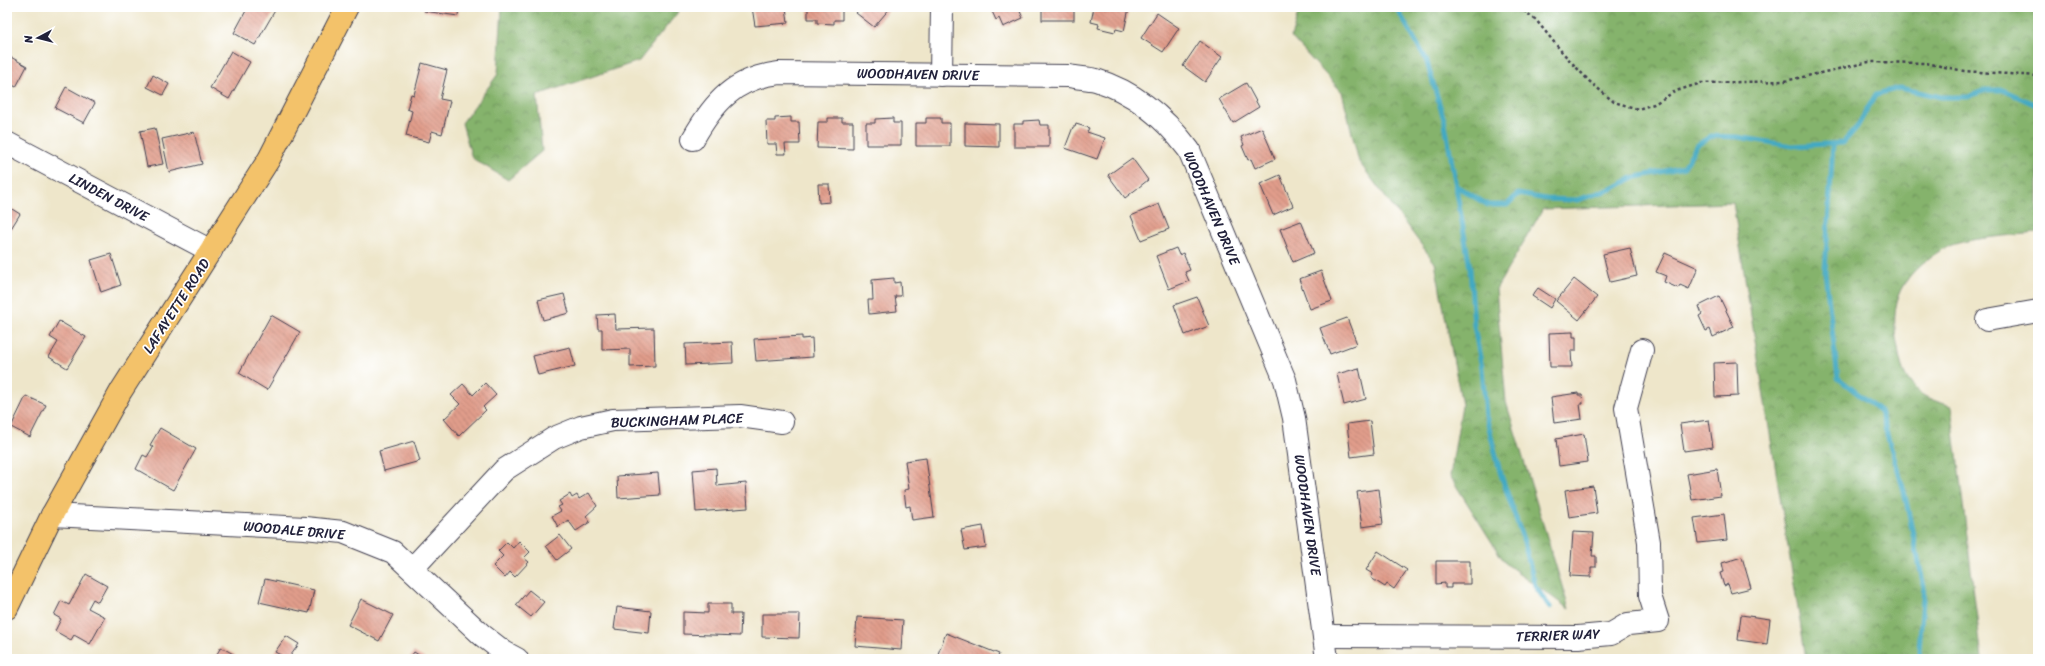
<svg xmlns="http://www.w3.org/2000/svg" width="2045" height="666" font-family="Sriracha,sans-serif">
<style>
.forest{fill:url(#forest-crowns);stroke:#546a54}
.lines{fill:none;stroke-linecap:round;stroke-linejoin:round}
.stream{stroke:#42a9c2;stroke-width:5}
.building{fill:url(#building-back-hatch)}
.minor-casing{stroke:#413f50;stroke-width:24}
.major-casing{stroke:#413f50;stroke-width:24}
.path{stroke:#413f50;stroke-width:2.5;stroke-dasharray:3 3;stroke-linecap:butt}
.minor{stroke:#fff;stroke-width:22}
.major{stroke:#f3c26a;stroke-width:22}
.labels{text-anchor:middle;stroke-width:3.5;stroke-linejoin:round;paint-order:stroke}
.street-label{font-size:14px;fill:#22223b;stroke:#fff}
</style>
<defs>
<pattern id="forest-crowns" width="20" height="18" patternUnits="userSpaceOnUse"><rect width="20" height="18" fill="#85b36c"/><path d="M2 6a3 3 0 1 1 6 0M12 15a3 3 0 1 1 6 0" fill="none" stroke="#6c915a"/></pattern>
<pattern id="building-back-hatch" width="6" height="6" patternUnits="userSpaceOnUse"><rect width="6" height="6" fill="#e19d8b"/><path d="M-1 5l2 2M0 0l6 6M5-1l2 2" fill="none" stroke="#b68073"/></pattern>
</defs>
<rect width="100%" height="100%" fill="#fff"/>
<filter id="ink" filterUnits="userSpaceOnUse"><feTurbulence type="fractalNoise" baseFrequency=".025" numOctaves="2"/><feDisplacementMap in="SourceGraphic" scale="8" xChannelSelector="R" yChannelSelector="G"/><feConvolveMatrix kernelMatrix="1 2 1 2 8 2 1 2 1" color-interpolation-filters="sRGB"/></filter>
<filter id="wash" filterUnits="userSpaceOnUse"><feTurbulence type="fractalNoise" baseFrequency=".012" numOctaves="4" result="noise"/><feDisplacementMap in="SourceGraphic" scale="16" xChannelSelector="R" yChannelSelector="G"/><feGaussianBlur stdDeviation="0.9" result="paint"/><feColorMatrix in="noise" values="0 0 0 0 0 0 0 0 0 0 0 0 0 0 0 0 0 1.4 0 .05"/><feComposite in="paint" operator="in"/></filter>
<g filter="url(#wash)">
<rect width="100%" height="100%" fill="#eee6ca"/>
<!-- forest -->
<g class="forest">
<polygon points="502,7 682,7 639,61 537,95 542,151 508,180 472,158 462,123 498,74"/>
<path d="M1300,7H2038V233C2016,235 1963,238 1945,248C1903,272 1887,300 1898,349C1901,366 1903,376 1916,389C1924,399 1940,402 1951,406L1982,659H1806L1733,203L1543,209L1496,289L1506,402L1569,609L1505,563L1450,476L1462,405L1435,263L1359,162L1342,92L1291,37Z"/>
</g>
<g class="lines">
<!-- stream -->
<g class="stream">
<polyline points="1396,7 1426,59 1445,123 1470,268 1474,326 1482,368 1486,416 1500,472 1524,542 1535,586 1550,607"/>
<polyline points="1833,144 1825,272 1838,378 1880,411 1904,491 1924,587 1919,650 1920,659"/>
<polyline points="1456,186 1488,205 1507,205 1518,194 1546,199 1577,200 1614,188 1632,178 1684,167 1696,146 1711,136 1738,137 1792,146 1843,143 1857,127 1876,94 1900,88 1941,97 1968,97 1985,90 2003,90 2038,106"/>
</g>
</g>
<g id="blocks">
<!-- building -->
<g class="building">
<polygon points="248,7 277,7 255,45 234,33"/>
<polygon points="424,7 459,7 458,16 424,11"/>
<polygon points="752,7 786,7 788,23 755,26"/>
<polygon points="808,7 842,7 842,20 834,20 834,24 817,23 817,19 808,19"/>
<polygon points="861,7 891,7 874,27 856,13"/>
<polygon points="990,7 1018,7 1023,18 1003,27 999,18 996,20"/>
<rect x="1042" y="7" width="32" height="13"/>
<polygon points="1094,7 1129,8 1124,31 1116,29 1115,32 1098,28 1099,24 1091,22"/>
<polygon points="1157,13 1179,28 1163,52 1141,38"/>
<polygon points="1200,41 1222,57 1205,82 1183,66"/>
<polygon points="231,51 250,62 229,99 210,88"/>
<polygon points="7,55 27,66 16,87 7,82"/>
<polygon points="422,63 447,70 440,99 450,101 442,134 432,131 429,142 406,136 412,111 407,109 411,94 414,95"/>
<polygon points="153,75 169,84 163,95 147,87"/>
<polygon points="1246,83 1259,107 1233,123 1219,99"/>
<polygon points="66,87 95,103 84,123 55,108"/>
<polygon points="791,117 791,122 799,122 800,144 785,144 786,154 777,154 776,144 767,144 766,121 775,121 775,118"/>
<polygon points="828,118 842,118 842,122 853,122 853,149 817,148 818,122 828,122"/>
<polygon points="893,118 893,123 901,123 901,145 866,145 866,123 875,123 875,119"/>
<polygon points="926,118 941,118 941,123 950,123 950,146 916,146 916,123 926,123"/>
<polygon points="1039,120 1040,125 1049,125 1049,147 1014,147 1014,124 1023,124 1023,121"/>
<polygon points="965,123 999,124 999,147 965,146"/>
<polygon points="1076,124 1089,128 1087,132 1105,138 1097,159 1065,148 1073,127 1075,127"/>
<polygon points="155,128 163,164 147,167 140,131"/>
<polygon points="1262,128 1275,159 1255,168 1251,159 1248,160 1242,146 1244,145 1241,137"/>
<polygon points="194,132 202,164 169,172 162,139"/>
<polygon points="1132,158 1148,180 1125,198 1108,175"/>
<polygon points="1280,175 1293,206 1273,215 1260,184"/>
<polygon points="818,184 829,184 830,202 819,203"/>
<polygon points="1159,204 1169,229 1141,240 1131,216"/>
<polygon points="7,206 20,214 7,235"/>
<polygon points="1301,221 1314,253 1293,262 1280,229"/>
<polygon points="1176,248 1179,255 1183,253 1190,270 1185,272 1189,281 1169,289 1156,256"/>
<polygon points="1630,248 1637,276 1610,282 1603,254"/>
<polygon points="1665,253 1698,268 1689,289 1680,285 1678,288 1664,282 1666,276 1656,272"/>
<polygon points="111,254 121,285 101,292 91,260"/>
<polygon points="1321,271 1332,301 1310,309 1299,279"/>
<polygon points="894,278 894,283 900,282 901,296 895,296 897,311 869,314 868,300 873,300 872,280"/>
<polygon points="1574,279 1597,297 1579,320 1556,301"/>
<polygon points="1538,288 1555,299 1550,308 1532,296"/>
<polygon points="564,294 569,313 543,320 538,300"/>
<polygon points="1719,296 1734,327 1713,337 1710,329 1706,331 1699,316 1702,314 1699,306"/>
<polygon points="1197,297 1209,326 1185,335 1174,305"/>
<polygon points="615,314 616,329 654,328 655,366 630,367 630,349 602,350 602,329 598,329 597,315"/>
<polygon points="271,315 300,332 267,390 239,373"/>
<polygon points="1347,318 1357,344 1330,354 1320,328"/>
<polygon points="59,321 86,337 67,368 49,357 58,342 50,337"/>
<polygon points="1573,332 1573,337 1576,337 1576,351 1571,351 1572,367 1550,367 1549,333"/>
<polygon points="802,336 802,339 812,338 813,357 756,361 754,339"/>
<polygon points="732,342 733,363 686,365 685,344"/>
<polygon points="570,347 575,366 538,375 533,356"/>
<polygon points="1737,362 1738,396 1715,397 1714,363"/>
<polygon points="1359,368 1366,399 1344,405 1337,374"/>
<polygon points="485,383 496,395 483,407 486,410 459,436 444,419 460,404 451,395 463,384 473,395"/>
<polygon points="1578,393 1578,395 1582,395 1583,404 1580,404 1582,419 1554,423 1551,397"/>
<polygon points="26,396 46,405 30,437 11,427"/>
<polygon points="1709,420 1713,447 1684,451 1680,424"/>
<polygon points="1370,421 1374,454 1351,457 1347,424"/>
<polygon points="160,428 196,449 173,490 136,469 143,455 147,457 153,447 150,445"/>
<polygon points="1584,434 1588,462 1559,466 1556,439"/>
<polygon points="414,441 420,461 384,471 379,451"/>
<polygon points="926,458 934,517 912,520 910,506 906,507 904,490 909,489 905,461"/>
<polygon points="716,468 717,486 746,483 748,508 696,512 693,470"/>
<polygon points="1717,469 1721,496 1692,500 1687,474"/>
<polygon points="658,473 660,495 618,498 617,476"/>
<polygon points="1593,486 1597,513 1569,517 1565,490"/>
<polygon points="1379,489 1383,524 1362,527 1357,492"/>
<polygon points="589,493 597,506 586,516 590,522 576,531 568,520 558,527 552,516 561,511 558,507 562,505 559,501 570,494 572,498 577,495 579,499"/>
<polygon points="1724,514 1727,540 1698,543 1694,518"/>
<polygon points="983,526 986,547 965,550 961,530"/>
<polygon points="1573,532 1594,533 1592,556 1596,556 1596,567 1591,567 1591,577 1570,576"/>
<polygon points="560,535 571,549 557,560 546,546"/>
<polygon points="519,541 530,552 524,558 529,562 515,577 510,572 505,578 493,566 503,556 498,551 507,542 513,548"/>
<polygon points="1378,551 1407,570 1394,589 1387,584 1385,587 1371,578 1373,574 1366,570"/>
<polygon points="1742,557 1751,588 1731,593 1728,584 1724,586 1720,573 1724,572 1722,563"/>
<polygon points="1436,561 1470,561 1470,584 1451,584 1451,588 1445,588 1445,583 1436,584"/>
<polygon points="86,574 107,586 98,602 93,599 88,608 105,617 90,644 74,635 71,640 55,631 61,619 54,615 61,601 69,605"/>
<polygon points="265,579 314,590 309,613 259,602"/>
<polygon points="529,590 544,602 531,617 516,605"/>
<polygon points="361,599 393,615 379,641 348,625"/>
<polygon points="708,604 731,604 731,614 741,614 740,636 683,634 683,612 708,613"/>
<polygon points="617,607 651,611 649,633 614,629"/>
<polygon points="762,614 800,614 799,638 762,637"/>
<polygon points="1741,615 1770,619 1767,644 1738,640"/>
<polygon points="857,617 903,620 901,650 855,646"/>
<polygon points="946,633 999,654 997,659 936,659"/>
<polygon points="286,636 299,644 288,659 275,652"/>
<polygon points="221,647 235,655 233,659 214,659"/>
<polygon points="414,652 425,659 409,659"/>
</g>
</g>
</g>
<g filter="url(#ink)">
<use href="#blocks" fill-opacity="0" stroke="#413f50" stroke-width="1"/>
<g class="lines">
<defs>
<g id="minor">
<polyline points="941,75 942,7"/>
<path d="M693,139C714,102 735,78 779,73L1069,76C1078,78 1088,78 1096,80C1135,92 1165,118 1189,150L1285,380L1294,418L1327,659"/>
<polyline points="7,143 211,251"/>
<polyline points="1987,320 2038,311"/>
<polyline points="52,515 305,528 343,532 393,552 482,635 504,652 517,659"/>
<polyline points="412,569 504,470 554,438 581,427 613,420 740,416 782,422"/>
<polyline points="1324,636 1578,637 1611,634 1628,624 1658,621 1650,596 1649,542 1626,408 1642,350"/>
</g>
<polyline id="major" points="7,608 52,515 121,391 269,159 347,7"/>
</defs>
<!-- minor casing -->
<use href="#minor" class="minor-casing"/>
<!-- major casing -->
<use href="#major" class="major-casing"/>
<!-- path -->
<polyline class="path" points="1519,7 1536,20 1562,52 1589,81 1614,102 1638,109 1654,104 1676,91 1701,83 1785,81 1869,62 1926,63 1964,71 2038,76"/>
<!-- minor -->
<use href="#minor" class="minor"/>
<!-- major -->
<use href="#major" class="major"/>
</g>
</g>
<g class="labels">
<!-- street labels -->
<g class="street-label">
<text transform="translate(918 74) rotate(1)" y="5">WOODHAVEN DRIVE</text>
<text transform="translate(109 197) rotate(28)" y="5">LINDEN DRIVE</text>
<text transform="translate(1212 208) rotate(67)" y="5">WOODHAVEN DRIVE</text>
<text transform="translate(176 306) rotate(-57)" y="5">LAFAYETTE ROAD</text>
<text transform="translate(677 420) rotate(-2)" y="5">BUCKINGHAM PLACE</text>
<text transform="translate(1308 515) rotate(82)" y="5">WOODHAVEN DRIVE</text>
<text transform="translate(294 530) rotate(5)" y="5">WOODALE DRIVE</text>
<text transform="translate(1558 635) rotate(-2)" y="5">TERRIER WAY</text>
</g>
</g>
<!-- margin -->
<rect width="2045" height="666" fill="none" stroke="#fff" stroke-width="24"/>
<!-- north arrow -->
<g transform="translate(38 38) rotate(263)" stroke="#ffffff" stroke-width="3" paint-order="stroke">
<path d="M0-3L7 15L0 10L-7 15Z" fill="#22223b"/>
<text y="-6" font-size="11" font-weight="bold" text-anchor="middle" fill="#22223b">N</text>
</g>
</svg>
